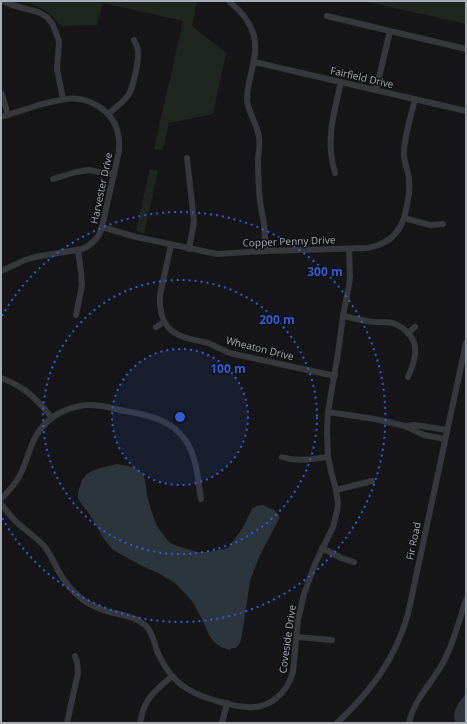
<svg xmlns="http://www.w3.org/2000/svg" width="467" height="724" font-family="'Open Sans',sans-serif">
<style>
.green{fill:#1e261f}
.water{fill:#2c353c}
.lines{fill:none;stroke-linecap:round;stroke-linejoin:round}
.minor{stroke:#37383d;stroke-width:6}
.ring{fill:none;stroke:#325cd3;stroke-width:2;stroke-dasharray:2 4}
.labels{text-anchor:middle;stroke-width:3;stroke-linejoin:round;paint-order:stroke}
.street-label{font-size:10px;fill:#a8adb8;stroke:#111113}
.centre{fill:#325cd3;stroke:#111113;stroke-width:2}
.ring-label{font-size:12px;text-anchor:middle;font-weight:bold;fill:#325cd3;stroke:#111113;stroke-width:3;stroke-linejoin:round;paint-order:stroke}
</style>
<rect width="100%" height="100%" fill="#161618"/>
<!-- green -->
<g class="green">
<path d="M20,1H197L192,26L226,53L213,114L169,123L163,150L154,149L183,21L103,3L97,25L60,26C50,10 38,6 20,1Z"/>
<polygon points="364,1 466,1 466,24"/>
<polygon points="150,169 158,171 144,233 136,231"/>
</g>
<!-- water -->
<g class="water">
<polygon points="117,464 133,467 142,473 145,479 147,495 151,510 157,526 169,542 174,545 198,552 208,552 228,548 242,529 252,509 257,506 263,505 274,510 279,515 279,519 260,555 250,581 242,635 240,643 236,648 232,648 230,650 221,647 214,642 209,635 203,621 192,601 175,583 158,573 142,566 113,550 104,539 88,512 80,502 78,498 78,492 82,480 87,474 92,471 104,467"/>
<path d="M466,693V723H456C450,712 460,702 466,693Z"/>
</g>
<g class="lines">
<!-- minor -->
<g class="minor">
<polyline points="3,1 12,5 38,12 47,17 53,25 59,41 57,69 63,99"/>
<path d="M230,2C241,11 250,21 254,36C259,58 247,78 247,99C248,113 257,123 259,137C260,144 259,151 258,158C258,168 258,178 259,188C259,200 262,212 264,224C265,233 265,242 266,251"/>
<polyline points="327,16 466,49"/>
<polyline points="254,62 466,111"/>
<polyline points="376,90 390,31"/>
<polyline points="2,94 8,115"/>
<path d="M108,114C115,108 124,102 129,94C133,87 139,61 138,52C138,48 136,44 134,40"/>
<path d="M1,117C14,113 27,109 39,105C65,98 83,92 106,112C117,122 120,137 119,151L102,227C99,238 92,245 82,249L35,257L25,260L1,271"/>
<polyline points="187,158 194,222 189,249"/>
<path d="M335,173C325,140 334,114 341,82"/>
<polyline points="53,179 76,172 89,170 114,175"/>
<polyline points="404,218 430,225 443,224"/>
<path d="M102,227L136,237L217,254L266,251L368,248C396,242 404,227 408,200C409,194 410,188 409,181C409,171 403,162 404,151C405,134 411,116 415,99"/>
<path d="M171,245L160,295C159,315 164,331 184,337C192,340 201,341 208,343C218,347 225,352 234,354L335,376"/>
<polyline points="76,315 82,286 81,272 78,250"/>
<path d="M343,316C353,318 364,321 374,322C380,322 387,322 393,323C398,325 402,327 406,331C421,344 415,361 408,377"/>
<polyline points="156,327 164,322"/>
<polyline points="408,333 415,327"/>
<path d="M1,378C24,386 37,399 52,418"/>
<polyline points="328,412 375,419 405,426 424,435 445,439"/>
<polyline points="405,426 415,425 447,430"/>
<path d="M282,457C297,462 313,459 328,457"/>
<polyline points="336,490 372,481"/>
<path d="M1,499C8,492 15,485 20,475C31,454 30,434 52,418C59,412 70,408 80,406C95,403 110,408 125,411C137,413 149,415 160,420C170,424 180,432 186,441C197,458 198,480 201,499"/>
<path d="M1,504C7,511 13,520 21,526C29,533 37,538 44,546C51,554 54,563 59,572C65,583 73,592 83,600C91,605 100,610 110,612C123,615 136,617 146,626C153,633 154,642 157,651C161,660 166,669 173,677C185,691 203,697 220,702C229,704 238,707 247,707C270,709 287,693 293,672L298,620L304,594L315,564L333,527L337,511L338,503L336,490L331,471L328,457L327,430L328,412L338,353L343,316L349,285L350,277L349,249"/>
<polyline points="322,548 341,558 354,562"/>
<polyline points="297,637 332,640"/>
<polyline points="67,723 78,673 77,662 75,656"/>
<path d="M140,723C145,697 153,693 172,676"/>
<polyline points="222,723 227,703"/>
<path d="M337,723C371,691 395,660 408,614L466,343"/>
<path d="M409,723C414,699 433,682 444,661C454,642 459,620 466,600"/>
</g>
</g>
<!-- distance rings -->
<circle cx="180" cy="417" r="68" fill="#325cd3" fill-opacity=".12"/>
<g class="ring">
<circle cx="180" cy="417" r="68"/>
<circle cx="180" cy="417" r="137"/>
<path d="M2 316A205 205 0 1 1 2 518"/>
</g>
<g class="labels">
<!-- street labels -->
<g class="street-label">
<text transform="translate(362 77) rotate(13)" y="4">Fairfield Drive</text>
<text transform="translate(101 188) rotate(-78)" y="4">Harvester Drive</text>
<text transform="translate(289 241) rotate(-2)" y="4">Copper Penny Drive</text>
<text transform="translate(260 348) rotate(14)" y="4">Wheaton Drive</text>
<text transform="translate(413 541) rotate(-78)" y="4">Fir Road</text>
<text transform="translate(287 639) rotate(-82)" y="4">Coveside Drive</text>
</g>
</g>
<circle cx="180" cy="417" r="6" class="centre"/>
<g class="ring-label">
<text x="325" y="276">300 m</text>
<text x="277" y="324">200 m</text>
<text x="228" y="373">100 m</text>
</g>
<!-- border -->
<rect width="467" height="724" fill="none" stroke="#a8adb8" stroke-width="4"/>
</svg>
